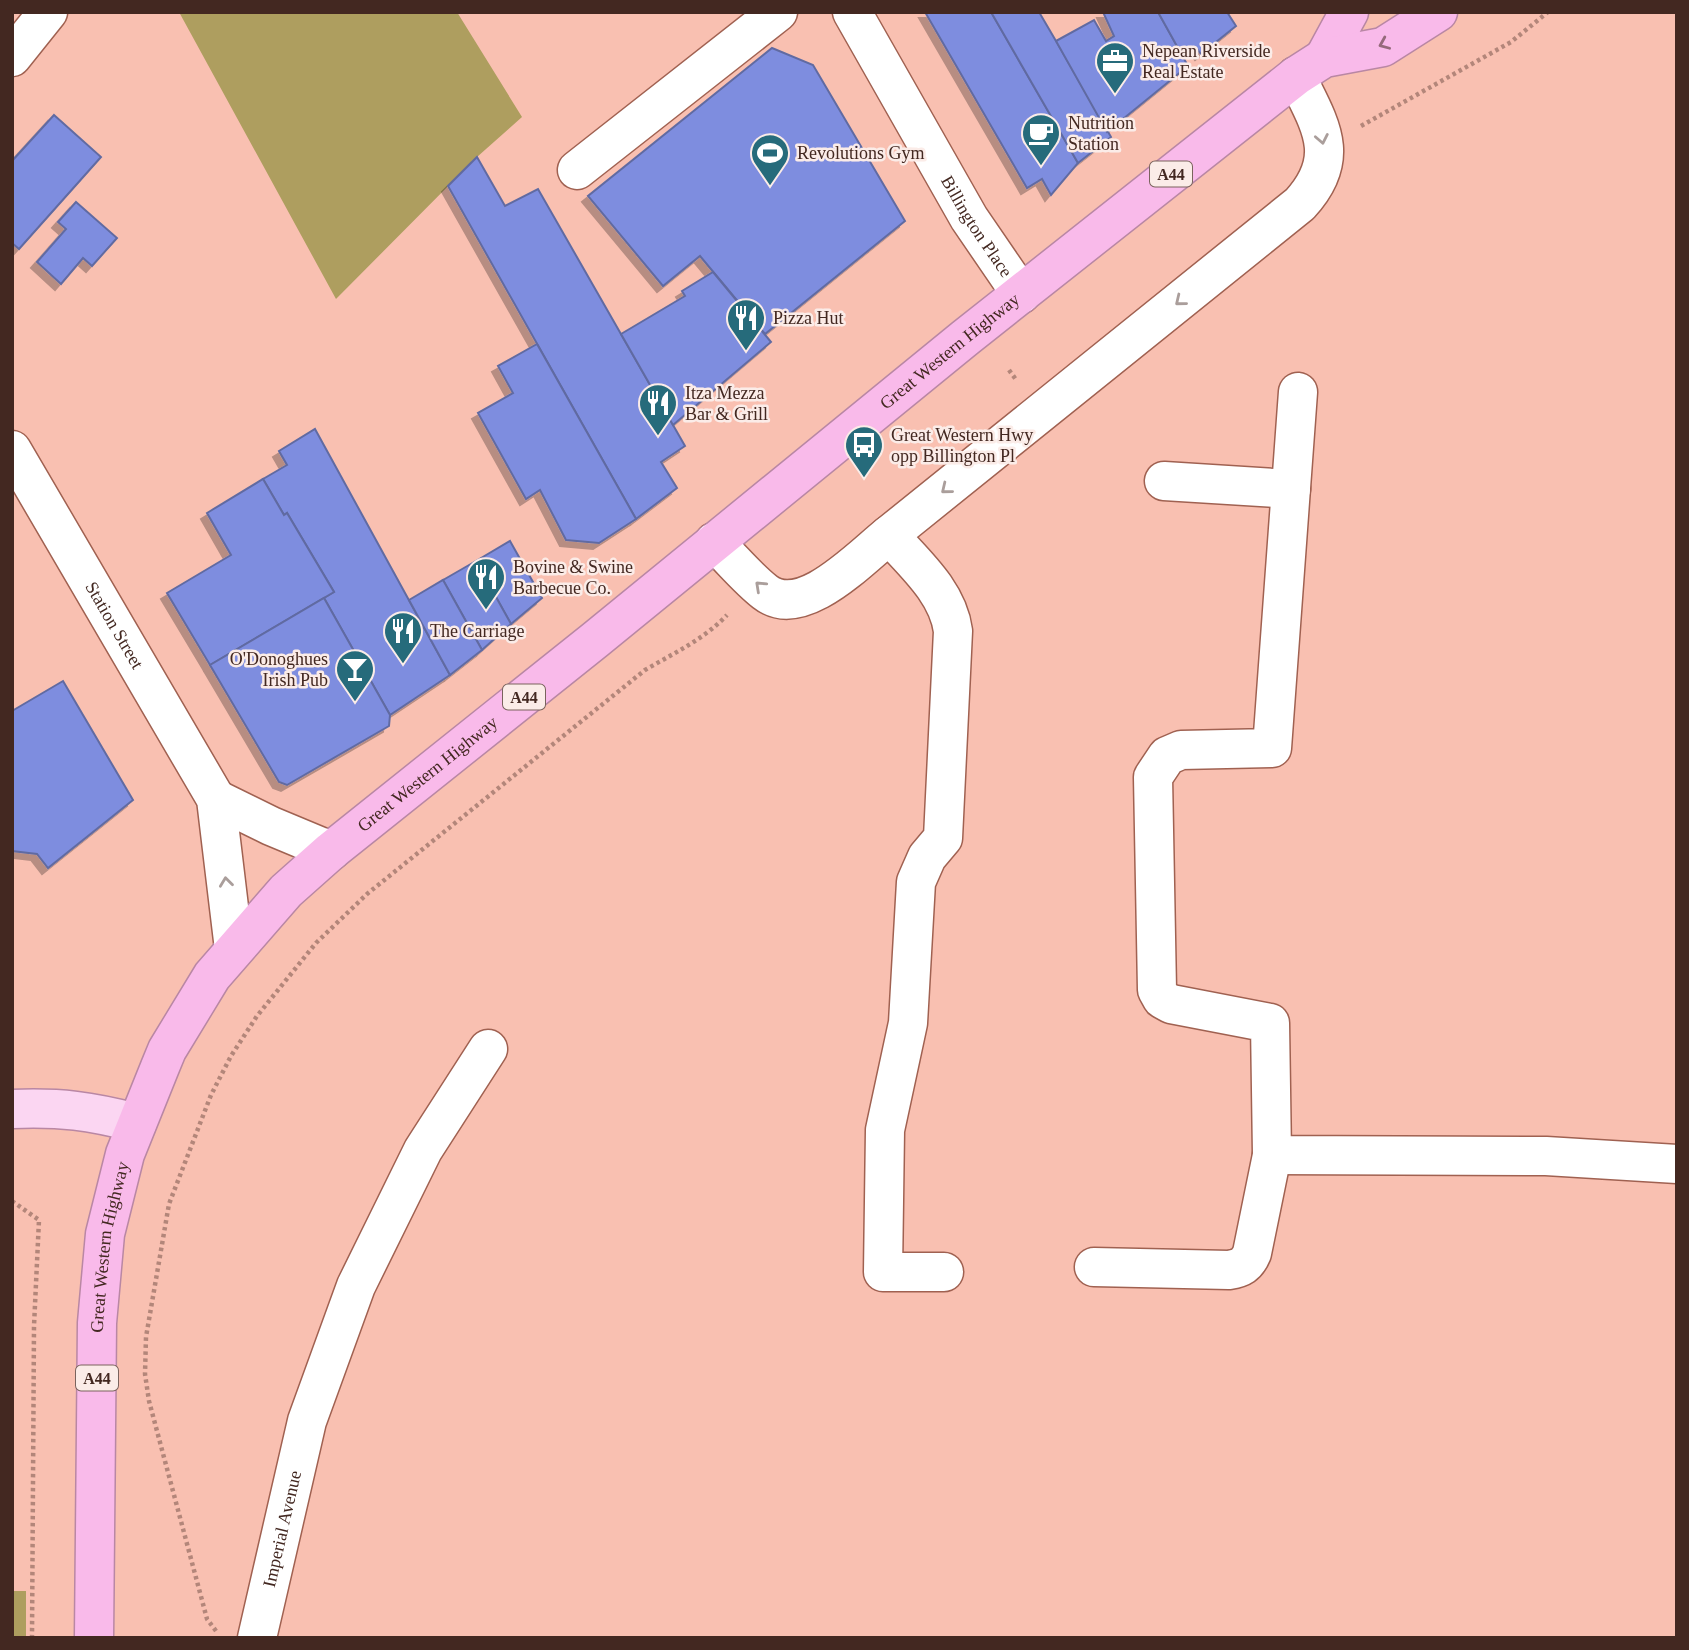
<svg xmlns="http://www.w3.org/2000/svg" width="1689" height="1650" font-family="Georgia,serif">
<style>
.green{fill:#ae9e5f}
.building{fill:#7e8ddf;stroke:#616ba2;stroke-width:2;filter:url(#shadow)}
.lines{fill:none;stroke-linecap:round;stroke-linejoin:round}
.minor-casing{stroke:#a06151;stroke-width:41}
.major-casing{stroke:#b987a4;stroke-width:41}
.highway-casing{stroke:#b987a4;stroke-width:41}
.path{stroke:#b3867a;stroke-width:4.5;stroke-dasharray:3.5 3.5;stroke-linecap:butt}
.minor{stroke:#fff;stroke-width:38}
.major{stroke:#fbd6f2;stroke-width:38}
.highway{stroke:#f9baea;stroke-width:38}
.oneway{stroke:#956a7b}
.oneway2{stroke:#aa9e9b}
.labels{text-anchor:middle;stroke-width:5;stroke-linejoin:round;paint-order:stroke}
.shield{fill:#fbece8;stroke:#7a635d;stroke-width:2}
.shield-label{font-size:16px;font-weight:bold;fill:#432821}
.poi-label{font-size:18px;fill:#432821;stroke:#fbece8;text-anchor:start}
.street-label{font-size:18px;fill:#432821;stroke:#fbece8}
</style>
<defs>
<filter id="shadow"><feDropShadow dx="-6" dy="6" stdDeviation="0" flood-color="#0004"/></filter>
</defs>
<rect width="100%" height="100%" fill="#f9c0b1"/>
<!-- green -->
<g class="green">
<polygon points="179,12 457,12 522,117 477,157 336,299"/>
<rect x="12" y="1591" width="14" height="47"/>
</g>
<!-- building -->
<g class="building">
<polygon points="925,12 991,12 1078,163 1051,195 1042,179 1027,188"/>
<polygon points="991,12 1039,12 1056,41 1111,137 1078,163"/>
<polygon points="1103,12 1158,12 1188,66 1107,132 1056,41 1094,20 1106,41 1114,36"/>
<polygon points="1158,12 1227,12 1236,26 1201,54 1197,49 1183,57"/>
<polygon points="772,48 813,65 905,221 765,334 700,256 663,286 588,196"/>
<polygon points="54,115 101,157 19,249 12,243 12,161"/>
<polygon points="477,157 505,206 538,189 685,446 661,462 677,488 636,519 448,186"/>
<polygon points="76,202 117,238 92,266 83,258 61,284 37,262 66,229 58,222"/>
<polygon points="713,272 771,342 673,425 621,334 685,296 682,291"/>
<polygon points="537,344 636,519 599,543 566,540 540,490 526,499 478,413 513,393 498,366"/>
<polygon points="315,429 450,675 390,715 324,598 334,592 287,513 284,515 263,479 287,465 279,451"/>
<polygon points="263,479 284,515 287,513 334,592 210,665 167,593 231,555 207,513"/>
<polygon points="510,541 542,598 511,624 476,561"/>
<polygon points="476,561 511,624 482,650 443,580"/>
<polygon points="443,580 482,650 450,675 409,600"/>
<polygon points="324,598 390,715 389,726 287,785 279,782 210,665"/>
<polygon points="63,681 133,800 48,868 37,854 12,851 12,711"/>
</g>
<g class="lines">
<defs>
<g id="minor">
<path id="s1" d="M852,12L969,218L1021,294"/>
<polyline points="12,57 48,12"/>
<polyline points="577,170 778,12"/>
<polyline points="1298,392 1272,748 1181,750 1167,756 1153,777 1157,990 1162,999 1171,1004 1270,1023 1272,1155 1546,1156 1677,1164"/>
<path id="s2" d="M12,450L216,799L234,949"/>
<polyline points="1164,481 1291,489"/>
<path d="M889,535C914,563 948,592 953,631L943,838L927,857L916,882L908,1023L885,1130L883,1272H944"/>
<path d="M714,542C731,558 747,578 765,592C802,621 860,558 889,535L1300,204C1343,157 1320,125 1296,76"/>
<polyline points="216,799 271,826 331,851"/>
<path d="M1094,1267L1229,1270C1241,1268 1247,1265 1252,1253L1272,1155"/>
<path id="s3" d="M257,1638L307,1421L356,1286L423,1150L488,1049"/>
</g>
<path id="major" d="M12,1109C61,1107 90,1111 137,1123"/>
<g id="highway">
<polyline points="1324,58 1349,12"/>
<path id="s4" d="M94,1638L97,1323L105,1234L125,1154L160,1067L167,1050L212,976L286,891L331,851L595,640L965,338L1296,76L1324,58L1383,47L1438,12"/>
</g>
</defs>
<!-- minor casing -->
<use href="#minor" class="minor-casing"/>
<!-- major casing -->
<use href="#major" class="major-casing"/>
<!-- highway casing -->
<use href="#highway" class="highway-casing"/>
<!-- path -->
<g class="path">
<polyline points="1361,126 1511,42 1548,12"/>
<polyline points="1009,370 1017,381"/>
<polyline points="12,1201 39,1220 34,1326 32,1638"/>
<path d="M216,1631L207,1619L149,1401L145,1374L146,1337L169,1204L211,1095L231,1056L257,1016L316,943L367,894L645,670C674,653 703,640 727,615"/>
</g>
<!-- minor -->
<use href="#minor" class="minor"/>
<!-- major -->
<use href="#major" class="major"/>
<!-- highway -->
<use href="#highway" class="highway"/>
</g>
<!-- one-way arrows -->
<defs><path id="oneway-chevron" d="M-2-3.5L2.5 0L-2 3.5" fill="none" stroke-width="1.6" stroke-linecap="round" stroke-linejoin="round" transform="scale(1.75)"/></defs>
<use class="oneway" href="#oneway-chevron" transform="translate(1384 44) rotate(157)"/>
<g class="oneway2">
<use href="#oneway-chevron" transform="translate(1322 139) rotate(79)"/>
<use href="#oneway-chevron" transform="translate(1180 301) rotate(141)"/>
<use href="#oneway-chevron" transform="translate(946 489) rotate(141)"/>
<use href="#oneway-chevron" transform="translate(760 586) rotate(-137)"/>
<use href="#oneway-chevron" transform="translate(226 882) rotate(-97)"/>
</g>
<!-- icons -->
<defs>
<symbol id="office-pin" viewBox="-11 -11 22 30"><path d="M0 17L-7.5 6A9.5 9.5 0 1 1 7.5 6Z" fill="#266b7b" stroke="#fbece8"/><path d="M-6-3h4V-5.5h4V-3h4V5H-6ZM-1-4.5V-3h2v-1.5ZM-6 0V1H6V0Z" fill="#fff"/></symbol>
<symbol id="cafe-pin" viewBox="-11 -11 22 30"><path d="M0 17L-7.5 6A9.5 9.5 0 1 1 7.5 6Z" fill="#266b7b" stroke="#fbece8"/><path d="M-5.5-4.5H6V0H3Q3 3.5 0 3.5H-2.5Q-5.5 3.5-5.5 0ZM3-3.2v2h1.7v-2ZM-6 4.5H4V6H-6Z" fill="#fff"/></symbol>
<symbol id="stadium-pin" viewBox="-11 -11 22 30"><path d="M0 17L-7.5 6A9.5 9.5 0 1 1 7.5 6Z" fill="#266b7b" stroke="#fbece8"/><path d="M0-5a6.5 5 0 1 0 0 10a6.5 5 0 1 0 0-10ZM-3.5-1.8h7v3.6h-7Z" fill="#fff"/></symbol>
<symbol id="restaurant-pin" viewBox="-11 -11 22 30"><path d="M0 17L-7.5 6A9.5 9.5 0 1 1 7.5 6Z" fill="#266b7b" stroke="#fbece8"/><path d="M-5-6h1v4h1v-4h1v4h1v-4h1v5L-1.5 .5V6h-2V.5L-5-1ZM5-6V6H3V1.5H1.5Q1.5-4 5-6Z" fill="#fff"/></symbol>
<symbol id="bus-pin" viewBox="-11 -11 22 30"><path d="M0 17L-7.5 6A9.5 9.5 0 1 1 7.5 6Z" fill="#266b7b" stroke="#fbece8"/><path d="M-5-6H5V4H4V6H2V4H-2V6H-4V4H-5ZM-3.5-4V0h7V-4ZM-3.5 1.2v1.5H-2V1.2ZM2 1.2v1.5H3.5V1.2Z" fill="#fff"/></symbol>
<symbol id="bar-pin" viewBox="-11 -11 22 30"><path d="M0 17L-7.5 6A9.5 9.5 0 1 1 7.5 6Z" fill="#266b7b" stroke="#fbece8"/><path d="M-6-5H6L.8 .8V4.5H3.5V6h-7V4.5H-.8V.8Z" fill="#fff"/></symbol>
</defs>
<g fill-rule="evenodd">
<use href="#office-pin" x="1093" y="39" width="44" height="60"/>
<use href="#cafe-pin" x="1019" y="111" width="44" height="60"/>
<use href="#stadium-pin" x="748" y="131" width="44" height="60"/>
<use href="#restaurant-pin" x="724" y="296" width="44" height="60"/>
<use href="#restaurant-pin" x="636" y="381" width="44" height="60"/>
<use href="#bus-pin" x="842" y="423" width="44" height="60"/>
<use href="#restaurant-pin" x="464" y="555" width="44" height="60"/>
<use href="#restaurant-pin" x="381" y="609" width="44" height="60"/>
<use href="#bar-pin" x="333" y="647" width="44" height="60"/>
</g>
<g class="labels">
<!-- shield labels -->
<g class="shield">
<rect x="1150" y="161.5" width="42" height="25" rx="5"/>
<rect x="503" y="684.5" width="42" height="25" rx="5"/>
<rect x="76" y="1365.5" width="42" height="25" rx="5"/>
</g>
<g class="shield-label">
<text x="1171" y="180">A44</text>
<text x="524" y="703">A44</text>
<text x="97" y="1384">A44</text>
</g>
<!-- poi labels -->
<g class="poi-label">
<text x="1142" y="57">Nepean Riverside<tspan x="1142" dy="21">Real Estate</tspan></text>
<text x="1068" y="129">Nutrition<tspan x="1068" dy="21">Station</tspan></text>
<text x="797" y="159">Revolutions Gym</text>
<text x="773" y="324">Pizza Hut</text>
<text x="685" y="399">Itza Mezza<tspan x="685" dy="21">Bar &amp; Grill</tspan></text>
<text x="891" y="441">Great Western Hwy<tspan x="891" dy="21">opp Billington Pl</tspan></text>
<text x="513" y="573">Bovine &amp; Swine<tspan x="513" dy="21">Barbecue Co.</tspan></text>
<text x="430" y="637">The Carriage</text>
<text x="328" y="665" text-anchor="end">O'Donoghues<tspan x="328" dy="21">Irish Pub</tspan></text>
</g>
<!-- street labels -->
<g class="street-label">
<text dy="6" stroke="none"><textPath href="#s1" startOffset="248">Billington Place</textPath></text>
<text dy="6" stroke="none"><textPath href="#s4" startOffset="1654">Great Western Highway</textPath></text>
<text dy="6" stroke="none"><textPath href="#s2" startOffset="203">Station Street</textPath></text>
<text dy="6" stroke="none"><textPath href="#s4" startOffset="982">Great Western Highway</textPath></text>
<text dy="6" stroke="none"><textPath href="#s4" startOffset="392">Great Western Highway</textPath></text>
<text dy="6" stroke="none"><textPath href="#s3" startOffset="112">Imperial Avenue</textPath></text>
</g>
</g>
<!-- border -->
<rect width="1689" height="1650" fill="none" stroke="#432821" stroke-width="28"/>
</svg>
